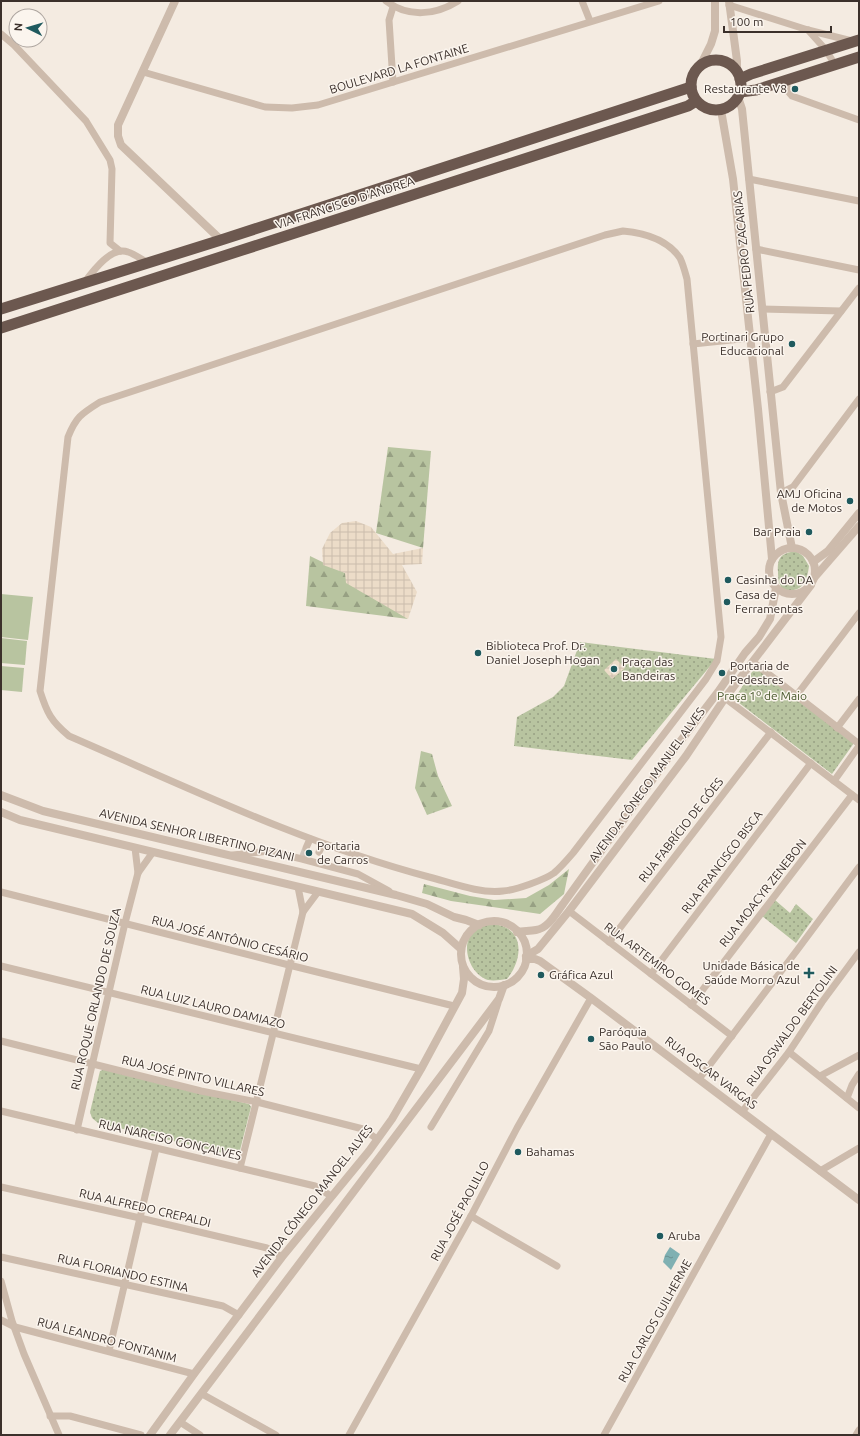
<svg xmlns="http://www.w3.org/2000/svg" width="860" height="1436" font-family="Ubuntu,sans-serif">
<style>
.green{fill:#b8c4a0}
.forest{fill:url(#forest-firs)}
.park{fill:url(#park-dots)}
.plaza{fill:url(#plaza-grid)}
.water{fill:url(#water-ripples)}
.lines{fill:none;stroke-linecap:round;stroke-linejoin:round}
.minor-tunnel{stroke:#cfc6bd;stroke-width:7;stroke-dasharray:7 3.5;stroke-linecap:butt}
.minor{stroke:#cdbbac;stroke-width:7}
.tertiary{stroke:#cdbbac;stroke-width:8}
.trunk{stroke:#6c584f;stroke-width:11}
.poi-dot{fill:#1f5a5e;stroke:#fbf5ee;stroke-width:1.5}
.labels{text-anchor:middle;stroke-width:3;stroke-linejoin:round;paint-order:stroke}
.street-label{font-size:12px;fill:#3b302b;stroke:#fbf5ee}
.poi-label{font-size:12px;fill:#3b302b;stroke:#fbf5ee;text-anchor:start}
.park-label{font-size:12px;fill:#4a5a2e;stroke:#fbf5ee}
</style>
<defs>
<pattern id="forest-firs" width="22" height="20" patternUnits="userSpaceOnUse"><rect width="22" height="20" fill="#b8c4a0"/><path d="M5 1l3.5 6h-7zM16 11l3.5 6h-7z" fill="#97a083"/></pattern>
<pattern id="park-dots" width="8" height="8" patternUnits="userSpaceOnUse"><rect width="8" height="8" fill="#b8c4a0"/><path d="M2 2h.1M6 6h.1" fill="none" stroke="#97a083" stroke-width="1.8" stroke-linecap="round"/></pattern>
<pattern id="plaza-grid" width="8" height="8" patternUnits="userSpaceOnUse"><rect width="8" height="8" fill="#ecdcc8"/><path d="M0 4h8M4 0v8" fill="none" stroke="#cbbdac"/></pattern>
<pattern id="water-ripples" width="26" height="14" patternUnits="userSpaceOnUse"><rect width="26" height="14" fill="#7fb0b2"/><path d="M2 4q2-2 4 0t4 0M15 11q2-2 4 0t4 0" fill="none" stroke="#699091"/></pattern>
</defs>
<rect width="100%" height="100%" fill="#f4ebe1"/>
<!-- green -->
<g class="green">
<polygon points="1,594 33,597 28,640 1,637"/>
<polygon points="1,638 27,641 25,665 1,663"/>
<polygon points="1,666 24,668 22,692 1,690"/>
</g>
<!-- forest -->
<g class="forest">
<polygon points="388,447 431,451 423,548 376,533"/>
<polygon points="310,556 345,573 408,619 306,606"/>
<polygon points="421,751 432,754 438,776 452,806 427,815 415,788"/>
<polygon points="569,869 564,894 540,914 451,901 422,893 424,884 470,896 494,900 526,898 549,885"/>
</g>
<!-- park -->
<g class="park">
<path d="M796,551L803,556L809,566C807,582 802,593 783,590C779,584 778,580 778,572C777,558 781,553 796,551Z"/>
<polygon points="580,642 716,659 632,760 514,746 517,717 553,697 564,686"/>
<polygon points="756,666 854,743 832,774 734,699"/>
<polygon points="775,900 790,913 796,904 813,919 796,943 762,916"/>
<path d="M489,924C524,924 525,957 507,979C500,980 494,981 488,980C469,974 459,943 475,930C479,926 484,925 489,924Z"/>
<polygon points="103,1070 107,1070 249,1104 251,1107 250,1111 240,1150 238,1154 232,1155 98,1123 92,1118 90,1112 100,1071"/>
</g>
<!-- plaza -->
<g class="plaza">
<polygon points="356,521 371,527 393,554 423,548 422,564 402,565 417,592 408,619 346,583 345,573 323,565 322,549 330,533 342,523"/>
<polygon points="616,659 625,668 612,679 604,670"/>
</g>
<!-- water -->
<polygon class="water" points="670,1247 680,1254 671,1270 663,1262 665,1255"/>
<g class="lines">
<!-- minor-tunnel -->
<polyline class="minor-tunnel" points="303,856 306,848"/>
<!-- minor -->
<g class="minor">
<path d="M386,1C408,18 436,15 458,1"/>
<polyline points="582,1 590,21"/>
<polyline points="729,5 808,30 852,41"/>
<polyline points="808,30 826,50 835,65"/>
<polyline points="1,34 14,45 86,121 110,160 112,169 110,243 120,251"/>
<polyline points="143,72 265,107 292,108 318,105 659,1"/>
<polyline points="787,80 787,90 792,96 859,120"/>
<polyline points="393,82 389,20 393,7"/>
<polyline points="749,179 859,201"/>
<path d="M623,231C645,233 667,239 680,258C683,264 685,272 687,279L721,637L717,661L706,679L573,853C567,860 561,867 554,873C544,880 516,890 503,891C480,894 452,883 429,877C304,844 187,787 69,736C51,721 47,713 40,691L68,437C76,417 81,414 100,402L605,235Z"/>
<polyline points="756,249 859,270"/>
<path d="M84,283C93,271 111,246 128,252C135,254 142,260 148,263"/>
<polyline points="762,309 841,311"/>
<polyline points="693,344 750,338"/>
<polyline points="770,392 783,387 859,288"/>
<polyline points="781,493 793,487 859,399"/>
<polyline points="753,662 859,744"/>
<polyline points="721,695 859,800"/>
<polyline points="796,696 859,613"/>
<polyline points="837,728 859,699"/>
<polyline points="834,781 859,746"/>
<polyline points="135,848 138,873"/>
<polyline points="306,848 310,839"/>
<polyline points="319,852 323,844"/>
<polyline points="233,855 269,851 302,859 358,874 389,891"/>
<polyline points="1,892 289,965 454,1006"/>
<polyline points="569,911 732,1036"/>
<polyline points="303,912 318,892"/>
<polyline points="609,942 771,732"/>
<polyline points="1,966 421,1069"/>
<polyline points="651,974 811,763"/>
<polyline points="691,1005 852,795"/>
<polyline points="1,1041 201,1091 257,1102 363,1129 377,1139"/>
<polyline points="789,1052 859,1108"/>
<polyline points="820,1076 859,1055"/>
<polyline points="699,1079 798,949 859,867"/>
<polyline points="847,1098 852,1085 859,1074"/>
<polyline points="1,1111 315,1186 331,1196"/>
<polyline points="742,1112 789,1052 822,1002 859,952"/>
<polyline points="431,1127 489,1031 498,1003"/>
<polyline points="77,1130 125,923 138,873 153,852"/>
<polyline points="240,1168 303,912 298,887"/>
<polyline points="820,1171 859,1148"/>
<polyline points="1,1187 140,1218 267,1248 282,1257"/>
<polyline points="471,1216 557,1266"/>
<polyline points="1,1257 223,1306 239,1315"/>
<polyline points="1,1281 12,1321 24,1354 59,1435"/>
<polyline points="1,1320 15,1327 194,1374"/>
<polyline points="109,1351 156,1149"/>
<polyline points="202,1394 276,1435"/>
<polyline points="50,1416 70,1416 141,1435"/>
<polyline points="180,1422 200,1435"/>
<polyline points="349,1435 471,1216 517,1128 591,998"/>
<polyline points="604,1435 771,1134"/>
<polyline points="856,1435 859,1430"/>
</g>
<!-- tertiary -->
<g class="tertiary">
<polyline points="175,1 118,125 118,136 121,145 221,240"/>
<polyline points="729,1 737,61 737,71"/>
<polyline points="700,66 711,44 715,31 715,1"/>
<polyline points="738,97 742,109 781,493 792,548"/>
<polyline points="721,110 733,179 758,409 772,559"/>
<circle cx="792" cy="571" r="23"/>
<polyline points="813,562 828,551 859,513"/>
<polyline points="814,578 859,526"/>
<polyline points="1,795 43,811 396,895 427,904 454,917 466,920 479,925"/>
<polyline points="1,812 20,820 412,914 443,933 461,949"/>
<circle cx="494" cy="954" r="33"/>
<path d="M517,932C523,931 530,931 536,930C549,928 556,913 563,904L676,747L718,692L745,653L759,637L770,619L776,588"/>
<polyline points="526,956 538,949 569,911 686,756 725,698 811,585"/>
<polyline points="526,959 535,959 540,961 591,998 859,1200"/>
<polyline points="150,1435 194,1374 282,1257 369,1151 392,1119 421,1069 462,993 464,979 463,967"/>
<polyline points="170,1435 499,999 504,985"/>
</g>
<!-- trunk -->
<g class="trunk">
<circle cx="716" cy="85" r="25"/>
<polyline points="740,79 751,74 859,40"/>
<polyline points="740,92 756,90 859,57"/>
<polyline points="1,309 221,240 691,87"/>
<polyline points="1,328 688,106 696,101"/>
</g>
</g>
<!-- markers -->
<g class="poi-dot">
<circle cx="795" cy="89" r="4"/>
<circle cx="792" cy="344" r="4"/>
<circle cx="850" cy="501" r="4"/>
<circle cx="809" cy="532" r="4"/>
<circle cx="728" cy="580" r="4"/>
<circle cx="727" cy="602" r="4"/>
<circle cx="478" cy="653" r="4"/>
<circle cx="614" cy="669" r="4"/>
<circle cx="722" cy="673" r="4"/>
<circle cx="309" cy="853" r="4"/>
<path d="M807 967h4v4h4v4h-4v4h-4v-4h-4v-4h4z"/>
<circle cx="541" cy="975" r="4"/>
<circle cx="591" cy="1039" r="4"/>
<circle cx="518" cy="1152" r="4"/>
<circle cx="660" cy="1236" r="4"/>
</g>
<g class="labels">
<!-- street labels -->
<g class="street-label">
<text transform="translate(399 69) rotate(-17)" y="4">BOULEVARD LA FONTAINE</text>
<text transform="translate(345 203) rotate(-18)" y="4">VIA FRANCISCO D'ANDREA</text>
<text transform="translate(744 252) rotate(-96)" y="4">RUA PEDRO ZACARIAS</text>
<text transform="translate(647 785) rotate(-54)" y="4">AVENIDA CÔNEGO MANUEL ALVES</text>
<text transform="translate(681 830) rotate(-52)" y="4">RUA FABRÍCIO DE GÓES</text>
<text transform="translate(197 835) rotate(13)" y="4">AVENIDA SENHOR LIBERTINO PIZANI</text>
<text transform="translate(722 862) rotate(-53)" y="4">RUA FRANCISCO BISCA</text>
<text transform="translate(763 893) rotate(-52)" y="4">RUA MOACYR ZENEBON</text>
<text transform="translate(230 939) rotate(14)" y="4">RUA JOSÉ ANTÔNIO CESÁRIO</text>
<text transform="translate(657 964) rotate(37)" y="4">RUA ARTEMIRO GOMES</text>
<text transform="translate(96 999) rotate(-77)" y="4">RUA ROQUE ORLANDO DE SOUZA</text>
<text transform="translate(213 1007) rotate(14)" y="4">RUA LUIZ LAURO DAMIAZO</text>
<text transform="translate(792 1026) rotate(-54)" y="4">RUA OSWALDO BERTOLINI</text>
<text transform="translate(711 1073) rotate(37)" y="4">RUA OSCAR VARGAS</text>
<text transform="translate(193 1076) rotate(13)" y="4">RUA JOSÉ PINTO VILLARES</text>
<text transform="translate(170 1140) rotate(13)" y="4">RUA NARCISO GONÇALVES</text>
<text transform="translate(312 1201) rotate(-52)" y="4">AVENIDA CÔNEGO MANOEL ALVES</text>
<text transform="translate(145 1208) rotate(13)" y="4">RUA ALFREDO CREPALDI</text>
<text transform="translate(460 1211) rotate(-62)" y="4">RUA JOSÉ PAOLILLO</text>
<text transform="translate(123 1273) rotate(13)" y="4">RUA FLORIANDO ESTINA</text>
<text transform="translate(655 1321) rotate(-61)" y="4">RUA CARLOS GUILHERME</text>
<text transform="translate(107 1340) rotate(15)" y="4">RUA LEANDRO FONTANIM</text>
</g>
<!-- poi labels -->
<g class="poi-label">
<text x="787" y="93" text-anchor="end">Restaurante V8</text>
<text x="784" y="341" text-anchor="end">Portinari Grupo<tspan x="784" dy="14">Educacional</tspan></text>
<text x="842" y="498" text-anchor="end">AMJ Oficina<tspan x="842" dy="14">de Motos</tspan></text>
<text x="801" y="536" text-anchor="end">Bar Praia</text>
<text x="736" y="584">Casinha do DA</text>
<text x="735" y="599">Casa de<tspan x="735" dy="14">Ferramentas</tspan></text>
<text x="486" y="650">Biblioteca Prof. Dr.<tspan x="486" dy="14">Daniel Joseph Hogan</tspan></text>
<text x="622" y="666">Praça das<tspan x="622" dy="14">Bandeiras</tspan></text>
<text x="730" y="670">Portaria de<tspan x="730" dy="14">Pedestres</tspan></text>
<text x="317" y="850">Portaria<tspan x="317" dy="14">de Carros</tspan></text>
<text x="800" y="970" text-anchor="end">Unidade Básica de<tspan x="800" dy="14">Saúde Morro Azul</tspan></text>
<text x="549" y="979">Gráfica Azul</text>
<text x="599" y="1036">Paróquia<tspan x="599" dy="14">São Paulo</tspan></text>
<text x="526" y="1156">Bahamas</text>
<text x="668" y="1240">Aruba</text>
</g>
<!-- park labels -->
<g class="park-label">
<text x="762" y="700">Praça 1º de Maio</text>
</g>
</g>
<!-- border -->
<rect width="860" height="1436" fill="none" stroke="#3b302b" stroke-width="4"/>
<!-- north arrow -->
<g transform="translate(28 28) rotate(275)"><circle r="19" fill="#fbf5ee" stroke="#aea6a0"/>
<path d="M0-3L7 15L0 10L-7 15Z" fill="#1f5a5e"/>
<text y="-6" font-size="11" font-weight="bold" text-anchor="middle" fill="#3b302b">N</text>
</g>
<!-- scale -->
<path d="M724 26v6h107v-6" fill="none" stroke="#3b302b" stroke-width="2"/>
<text x="730" y="26" font-size="12" fill="#3b302b" stroke="#fbf5ee" stroke-width="3" paint-order="stroke">100 m</text>
</svg>
